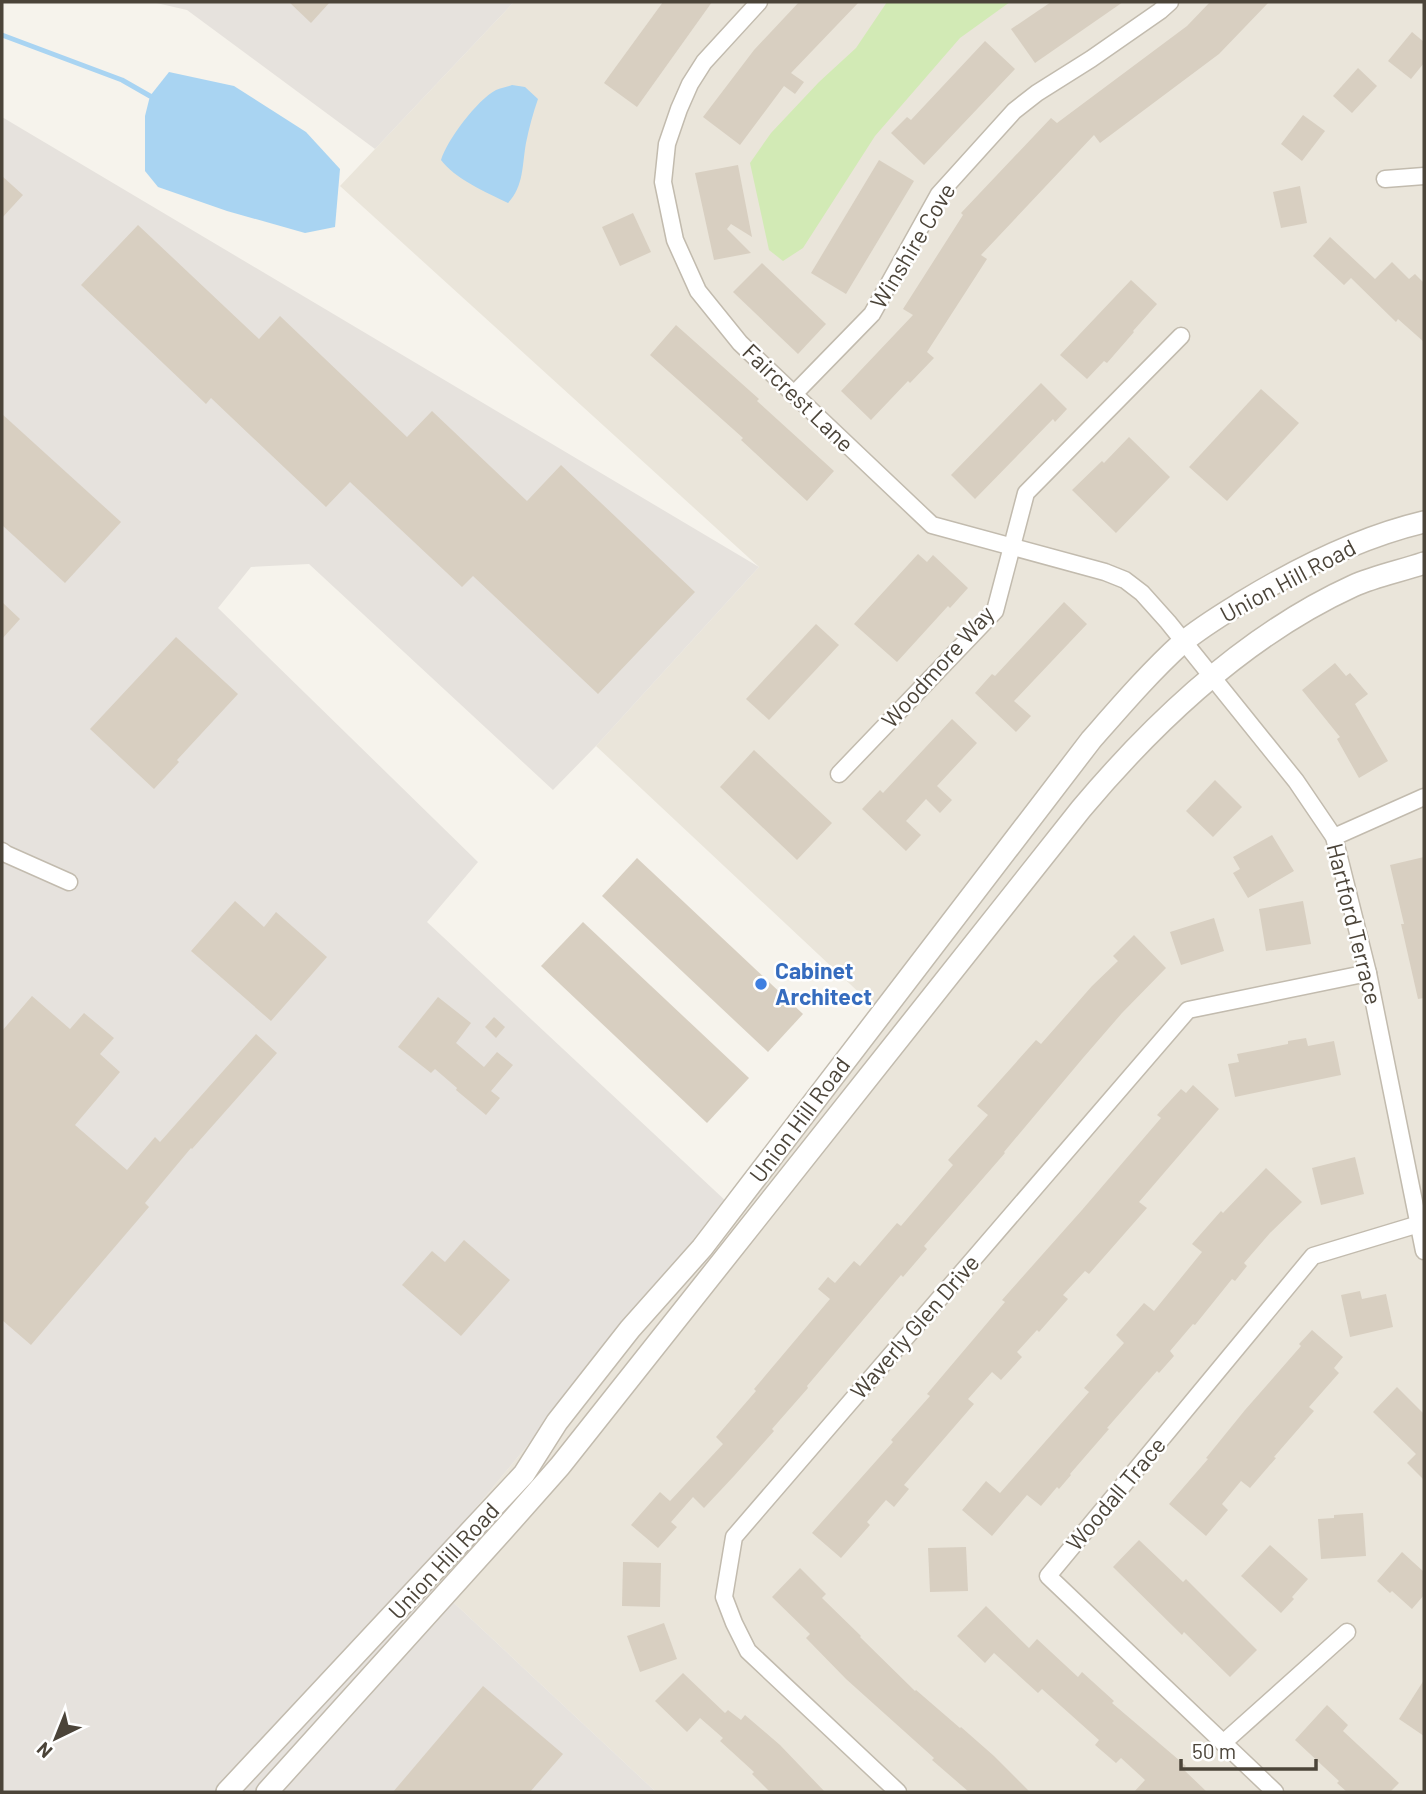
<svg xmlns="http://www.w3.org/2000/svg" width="1426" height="1794" font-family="Barlow,sans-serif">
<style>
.residential{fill:#eae5da}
.industrial{fill:#e6e2dd}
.green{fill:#d2eab5}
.water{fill:#a9d4f2}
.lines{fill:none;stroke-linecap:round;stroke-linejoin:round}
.stream{stroke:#a9d4f2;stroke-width:5}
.building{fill:#d8cfc1}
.minor-casing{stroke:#c2bbae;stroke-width:19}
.tertiary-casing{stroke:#c2bbae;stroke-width:24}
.minor{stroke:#fff;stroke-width:16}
.tertiary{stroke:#fff;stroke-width:21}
.shop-dot{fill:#3f7fe0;stroke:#fff;stroke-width:2.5}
.labels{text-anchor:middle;stroke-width:5;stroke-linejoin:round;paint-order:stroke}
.street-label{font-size:23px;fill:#4b4439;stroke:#fff}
.shop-label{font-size:23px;font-weight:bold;fill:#366cbe;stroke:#fff;text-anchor:start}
</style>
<rect width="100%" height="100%" fill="#f6f3ec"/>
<!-- residential -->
<polygon class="residential" points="514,2 1424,2 1424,1792 656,1792 422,1573 883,1015 596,746 759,567 340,186"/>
<!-- industrial -->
<g class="industrial">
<polygon points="152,2 514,2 375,149 187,10"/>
<polygon points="2,117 759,567 596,746 553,790 309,564 251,567 218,608 478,862 427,922 728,1203 422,1573 656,1792 2,1792"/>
</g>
<!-- green -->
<polygon class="green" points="887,2 1010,2 960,38 875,136 803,248 783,261 769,250 750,163 771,133 819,82 856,48"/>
<!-- water -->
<g class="water">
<polygon points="169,72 234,86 306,132 340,169 335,227 305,233 227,211 158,187 145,171 145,116 150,96"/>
<path d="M512,85L525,87L538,99C533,113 529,128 526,143C522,165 524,186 508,203C487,193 454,178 441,160C447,140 477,100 496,90C501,88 507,87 512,85Z"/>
</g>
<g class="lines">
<!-- stream -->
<polyline class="stream" points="2,35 122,80 150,96"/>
</g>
<!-- building -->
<g class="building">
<polygon points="289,2 330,2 311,23"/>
<polygon points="663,2 712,2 637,107 604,83"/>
<polygon points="799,2 859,2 791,73 804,82 795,94 784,86 740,145 703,117 754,50"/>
<polygon points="1051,2 1123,2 1035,63 1011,29"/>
<polygon points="1210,2 1269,2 1219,54 1100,143 1094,135 981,255 987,259 927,352 934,358 910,383 908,381 871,420 841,391 913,315 903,309 963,215 961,213 1051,118 1057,123 1187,26"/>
<polygon points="1412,32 1424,42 1424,63 1411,79 1388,61"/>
<polygon points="985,41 1015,69 924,165 891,133 907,117 911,120"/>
<polygon points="1358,68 1377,86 1352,113 1333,96"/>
<polygon points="1303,115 1325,131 1302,161 1281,144"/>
<polygon points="879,160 914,181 846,294 811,273"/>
<polygon points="738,165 752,237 731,224 727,229 751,253 714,260 695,173"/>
<polygon points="2,176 23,195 2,218"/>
<polygon points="1300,186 1307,223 1281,228 1273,192"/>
<polygon points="633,213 651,252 620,266 602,227"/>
<polygon points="138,225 259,339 280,316 407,437 432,411 527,501 561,465 695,592 598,694 473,576 462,587 350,482 326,507 211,398 206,404 81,285"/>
<polygon points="1330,237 1375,279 1392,262 1409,279 1415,274 1424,283 1424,342 1398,319 1396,322 1351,278 1344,285 1313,256"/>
<polygon points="762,263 826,324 798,354 733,292"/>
<polygon points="1131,280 1157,304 1133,331 1134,332 1107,363 1104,361 1087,379 1060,355"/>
<polygon points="676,325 759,399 757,401 834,471 807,501 741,440 743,438 650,355"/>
<polygon points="1041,383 1067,409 1055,422 1053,419 975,499 951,475"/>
<polygon points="1261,389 1299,423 1227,501 1189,467"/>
<polygon points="2,414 121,522 65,583 2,525"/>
<polygon points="1129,437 1170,477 1116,533 1072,490 1102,461 1104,463"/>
<polygon points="918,554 927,562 933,555 968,588 950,608 948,606 897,662 854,624"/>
<polygon points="2,602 20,619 2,639"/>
<polygon points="1064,602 1087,624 1014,701 1031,716 1016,732 975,693 992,674 995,676"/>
<polygon points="816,624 839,645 769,720 746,699"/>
<polygon points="176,637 238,694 177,760 179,762 154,789 90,729"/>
<polygon points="1335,663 1346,676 1350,673 1368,694 1355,704 1388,761 1359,778 1337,739 1340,737 1302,690"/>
<polygon points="952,719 977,743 937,786 952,800 940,813 926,799 906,821 921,835 906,851 862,809 880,790 883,793"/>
<polygon points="754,750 832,823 797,860 720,787"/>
<polygon points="1215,780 1242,807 1213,837 1186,811"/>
<polygon points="1272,835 1294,871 1248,898 1233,873 1240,869 1233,857"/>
<polygon points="1424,857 1424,998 1418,999 1401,924 1404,924 1390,865"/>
<polygon points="637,858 803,1014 768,1052 602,896"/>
<polygon points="235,901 264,927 276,912 327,957 271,1021 191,951"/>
<polygon points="1303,901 1311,944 1266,951 1259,909"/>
<polygon points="1214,918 1224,951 1181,965 1170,932"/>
<polygon points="583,922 749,1078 707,1123 541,966"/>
<polygon points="1134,935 1166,968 1122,1013 1083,1058 1004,1152 1005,1153 924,1246 927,1249 903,1277 901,1275 807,1386 808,1388 772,1429 774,1431 734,1476 704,1508 693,1497 671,1522 677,1527 658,1548 631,1525 660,1492 670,1501 723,1444 716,1437 756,1391 754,1389 830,1299 818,1289 828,1277 835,1283 854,1261 860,1266 897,1223 901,1226 953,1165 948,1160 988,1115 977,1106 1036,1040 1041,1044 1092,986 1118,961 1113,956"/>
<polygon points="32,996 70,1029 84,1013 114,1038 100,1054 120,1072 75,1125 127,1170 155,1137 160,1142 256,1034 277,1053 192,1149 191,1148 145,1203 149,1207 31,1345 2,1320 2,1031"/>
<polygon points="438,997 471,1023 456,1043 484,1067 497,1052 513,1065 491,1091 500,1098 486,1115 456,1090 457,1088 435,1069 431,1073 398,1047"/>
<polygon points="494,1017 505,1027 496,1038 485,1027"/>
<polygon points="1306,1038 1308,1046 1334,1041 1341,1075 1235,1097 1228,1064 1239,1062 1237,1054 1288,1044 1288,1041"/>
<polygon points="1193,1085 1219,1109 1139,1202 1147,1208 1089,1274 1085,1271 1063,1295 1068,1299 1039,1332 1037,1330 1017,1352 1022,1357 1001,1380 992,1372 968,1399 974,1404 904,1485 909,1489 894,1507 886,1500 867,1522 870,1525 841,1558 812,1533 893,1442 891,1440 930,1396 927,1394 1005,1302 1002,1300 1082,1210 1161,1118 1157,1115 1181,1089 1186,1093"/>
<polygon points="1355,1157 1364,1194 1321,1205 1312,1168"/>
<polygon points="1266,1168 1302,1202 1270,1233 1244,1263 1247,1266 1235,1281 1232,1279 1195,1325 1193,1324 1170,1351 1174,1356 1159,1373 1157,1371 1107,1428 1109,1429 1070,1474 1071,1475 1059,1489 1057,1487 1041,1506 1027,1495 992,1536 962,1510 986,1481 1000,1493 1089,1392 1084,1388 1124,1343 1116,1335 1144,1303 1154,1311 1202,1252 1192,1244 1221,1211 1223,1213"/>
<polygon points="464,1240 510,1280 461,1336 402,1285 432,1251 445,1262"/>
<polygon points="1360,1291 1362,1299 1386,1294 1393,1327 1350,1337 1341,1295"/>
<polygon points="1312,1330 1343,1357 1334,1368 1339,1373 1309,1407 1314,1411 1274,1457 1276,1458 1250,1488 1241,1481 1222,1504 1228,1510 1206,1536 1169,1504 1208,1459 1206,1458 1245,1410 1301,1346 1299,1344"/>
<polygon points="1397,1387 1424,1414 1424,1480 1407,1463 1416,1454 1373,1412"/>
<polygon points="1363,1513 1366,1556 1321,1559 1318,1519 1334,1518 1334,1515"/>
<polygon points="1139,1540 1183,1582 1186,1579 1257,1650 1230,1677 1184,1632 1182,1635 1113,1567"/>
<polygon points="1270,1545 1308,1579 1292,1597 1294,1599 1281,1613 1241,1576"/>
<polygon points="966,1547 968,1591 930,1592 928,1548"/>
<polygon points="1402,1552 1424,1572 1424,1595 1412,1609 1392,1591 1390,1593 1377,1581"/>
<polygon points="623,1562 661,1563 660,1607 622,1606"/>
<polygon points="800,1568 826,1594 822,1598 861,1636 860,1637 915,1691 916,1690 960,1728 961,1727 994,1756 1030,1792 969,1792 932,1760 934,1758 846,1679 806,1638 810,1634 772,1597"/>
<polygon points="986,1606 1029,1648 1037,1639 1078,1677 1082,1672 1114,1701 1112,1703 1186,1766 1183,1769 1207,1792 1134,1792 1145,1780 1121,1758 1116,1763 1095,1745 1099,1740 1042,1689 1038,1693 994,1653 985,1663 957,1636"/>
<polygon points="664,1623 677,1659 640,1672 627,1636"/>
<polygon points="683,1673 725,1713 728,1710 741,1720 745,1715 780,1745 825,1792 770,1792 752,1774 754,1772 720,1741 723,1738 700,1718 687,1732 655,1701"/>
<polygon points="1424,1680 1424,1736 1399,1719"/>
<polygon points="483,1686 563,1754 530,1792 393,1792"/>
<polygon points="1327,1705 1348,1725 1343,1731 1399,1783 1390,1792 1347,1792 1337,1783 1339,1781 1295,1740"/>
</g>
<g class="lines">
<defs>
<g id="minor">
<polyline points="759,2 704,62 690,84 679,109 667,144 663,182 675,240 698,291 740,343 932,525 1105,572 1125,580 1142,593 1168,622 1296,781 1334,837 1368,973 1424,1251"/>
<polyline points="1385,179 1424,176"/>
<polyline points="794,394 872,314 939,194 1014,111 1037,93 1091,59 1160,11 1170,2"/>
<polyline points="839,774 995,611 1026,493 1181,336"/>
<polyline points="1334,837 1424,797"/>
<polyline points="2,851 6,854 69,882"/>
<polyline points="1223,1743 1347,1632"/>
<polyline points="898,1792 748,1651 734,1623 724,1597 734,1537 1188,1010 1368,973"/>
<polyline points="1275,1792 1048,1576 1313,1256 1419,1224"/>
</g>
<g id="tertiary">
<path d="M227,1792L524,1474L557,1422L630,1329L702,1248L1091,740C1120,707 1149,673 1182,643C1201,627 1223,614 1244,601C1300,567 1361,537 1424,522"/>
<path d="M267,1792L506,1527L560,1466L1081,809C1155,721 1248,634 1353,586C1375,576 1401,571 1424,563"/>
</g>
</defs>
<!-- minor casing -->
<use href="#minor" class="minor-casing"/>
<!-- tertiary casing -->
<use href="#tertiary" class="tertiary-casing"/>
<!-- minor -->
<use href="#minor" class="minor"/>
<!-- tertiary -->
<use href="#tertiary" class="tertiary"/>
</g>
<!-- markers -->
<circle class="shop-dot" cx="761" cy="984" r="7"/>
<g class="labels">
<!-- street labels -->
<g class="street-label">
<text transform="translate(913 246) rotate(-59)" y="8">Winshire Cove</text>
<text transform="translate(798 398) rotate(44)" y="8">Faircrest Lane</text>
<text transform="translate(1288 581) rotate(-28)" y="8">Union Hill Road</text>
<text transform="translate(938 667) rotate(-48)" y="8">Woodmore Way</text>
<text transform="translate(1354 924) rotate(76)" y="8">Hartford Terrace</text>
<text transform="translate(800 1120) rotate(-53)" y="8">Union Hill Road</text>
<text transform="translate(915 1327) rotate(-49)" y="8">Waverly Glen Drive</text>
<text transform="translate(1116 1494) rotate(-50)" y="8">Woodall Trace</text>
<text transform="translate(444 1561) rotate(-47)" y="8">Union Hill Road</text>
</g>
<!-- shop labels -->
<g class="shop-label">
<text x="775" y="979">Cabinet<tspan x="775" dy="26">Architect</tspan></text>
</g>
</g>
<!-- border -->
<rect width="1426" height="1794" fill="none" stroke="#4b4439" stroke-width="7"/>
<!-- north arrow -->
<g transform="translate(56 1738) rotate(223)" stroke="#ffffff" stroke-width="5" paint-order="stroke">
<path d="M0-5L12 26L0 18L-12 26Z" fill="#4b4439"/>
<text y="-10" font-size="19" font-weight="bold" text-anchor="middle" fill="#4b4439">N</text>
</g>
<!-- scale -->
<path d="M1181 1759v10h135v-10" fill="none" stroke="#4b4439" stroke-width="3.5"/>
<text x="1192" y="1759" font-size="21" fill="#4b4439" stroke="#ffffff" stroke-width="5" paint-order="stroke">50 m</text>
</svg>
